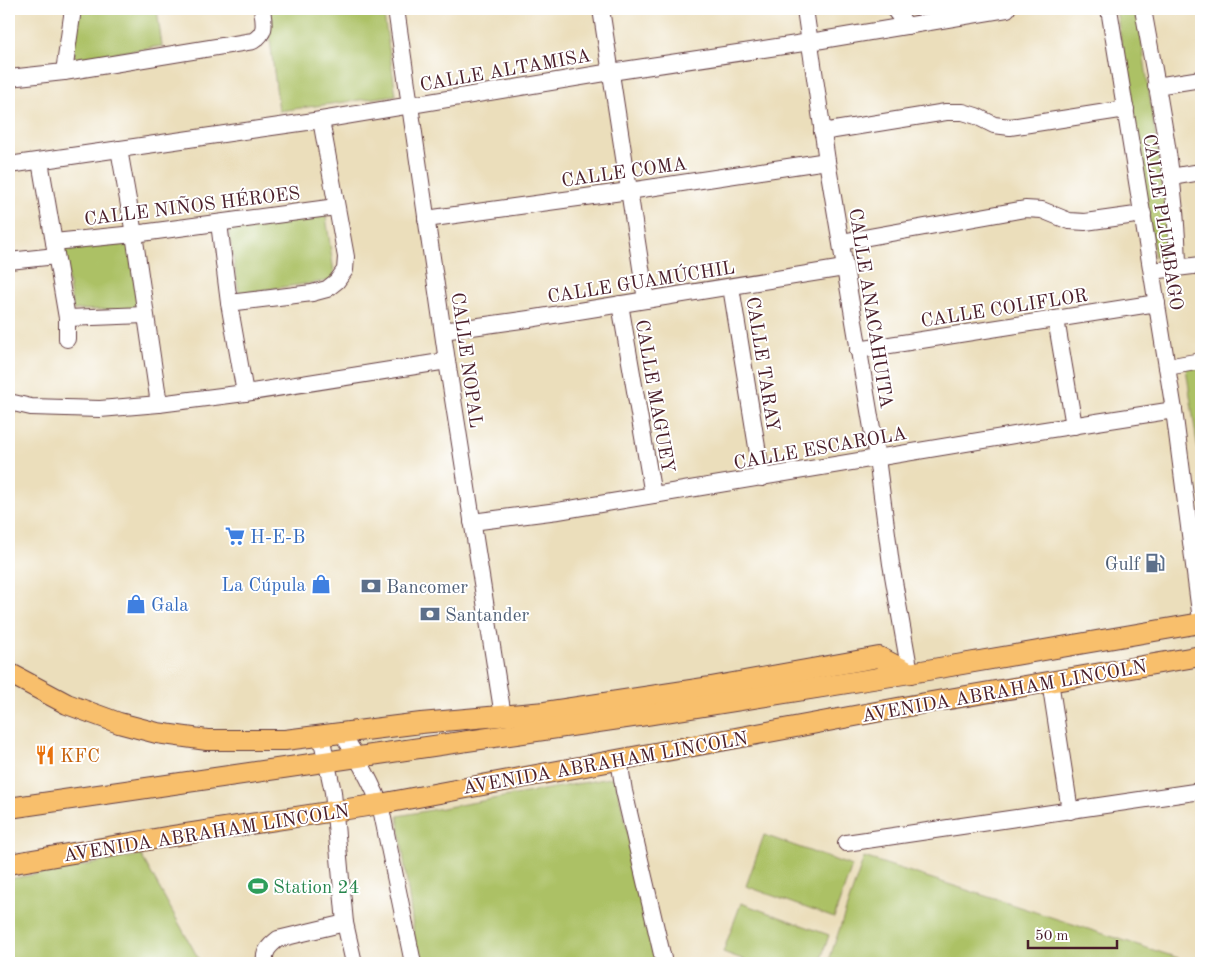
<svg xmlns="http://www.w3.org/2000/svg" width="1210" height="972" font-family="'Old Standard TT',serif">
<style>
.green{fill:#acc165;stroke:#7b7048}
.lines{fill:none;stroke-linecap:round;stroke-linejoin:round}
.minor-casing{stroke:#623c41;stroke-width:18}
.major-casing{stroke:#623c41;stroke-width:22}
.minor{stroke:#fff;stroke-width:16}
.major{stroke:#f8bf6c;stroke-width:20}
.labels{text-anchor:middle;stroke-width:4;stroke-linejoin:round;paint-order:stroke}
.street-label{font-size:19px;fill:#4a1f2b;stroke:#fff}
.shop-label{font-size:19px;fill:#366cbe;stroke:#fff;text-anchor:start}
.service-label{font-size:19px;fill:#4e5e75;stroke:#fff;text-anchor:start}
.food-label{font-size:19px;fill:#c56008;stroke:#fff;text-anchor:start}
.leisure-label{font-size:19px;fill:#27864d;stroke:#fff;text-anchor:start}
</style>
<rect width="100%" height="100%" fill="#fff"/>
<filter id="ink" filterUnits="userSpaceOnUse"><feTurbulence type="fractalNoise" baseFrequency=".02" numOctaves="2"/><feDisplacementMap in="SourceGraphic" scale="10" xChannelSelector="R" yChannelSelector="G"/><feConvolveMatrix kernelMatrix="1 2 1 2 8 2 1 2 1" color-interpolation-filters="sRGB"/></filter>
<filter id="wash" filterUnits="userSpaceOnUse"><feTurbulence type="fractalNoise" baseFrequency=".0096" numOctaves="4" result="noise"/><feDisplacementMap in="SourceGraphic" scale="20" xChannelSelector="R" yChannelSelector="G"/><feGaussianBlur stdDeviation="1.12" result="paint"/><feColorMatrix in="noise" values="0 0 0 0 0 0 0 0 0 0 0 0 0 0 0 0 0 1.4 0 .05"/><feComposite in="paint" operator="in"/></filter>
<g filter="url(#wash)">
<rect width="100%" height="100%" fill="#ebdebb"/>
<!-- green -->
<g class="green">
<polygon points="80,9 157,9 162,46 76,59 72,50"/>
<polygon points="266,9 383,9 396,95 279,111"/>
<polygon points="1116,9 1137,9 1172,251 1168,259 1165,261 1155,257"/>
<polygon points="326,216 335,280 239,293 228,229"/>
<polygon points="129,241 138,309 73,310 63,247"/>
<polygon points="1201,365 1201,471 1186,368"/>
<polygon points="615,777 658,963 421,963 417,956 398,816"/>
<polygon points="764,835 852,866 834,918 746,886"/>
<polygon points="141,855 201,963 9,963 9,879"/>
<polygon points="864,857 1194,963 828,963"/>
<polygon points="741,903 829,935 820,963 753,963 723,952"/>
</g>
</g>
<g filter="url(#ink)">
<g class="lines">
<defs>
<g id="minor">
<polyline points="396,9 447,361 503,716"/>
<polyline points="601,9 646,300"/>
<polyline points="805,9 827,161 877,458 891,564 910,673"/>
<polyline points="894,9 907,26"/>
<polyline points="1109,9 1174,410 1201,620"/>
<path d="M1143,9C1158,94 1177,181 1178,268"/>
<polyline points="64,72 73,9"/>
<path d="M9,78L64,72L253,41C267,32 264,24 262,9"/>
<polyline points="1156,86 1201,79"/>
<polyline points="822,132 946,112 963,112 976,116 994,125 1010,127 1126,109"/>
<polyline points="119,149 134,234 159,404"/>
<polyline points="40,161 67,318 67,339"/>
<polyline points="9,165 321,120 611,72 810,42 1007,9"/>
<polyline points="1171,177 1201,172"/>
<polyline points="426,219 629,191 827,161"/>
<polyline points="219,223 229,303 245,393"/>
<polyline points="54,242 134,234 336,207"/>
<polyline points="841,242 1025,209 1042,210 1069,221 1085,222 1143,214"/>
<polyline points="9,261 56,256"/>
<polyline points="1152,271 1201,265"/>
<polyline points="731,287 762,478"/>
<polyline points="229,303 312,293 327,289 337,281 345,270 346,257 321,120"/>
<polyline points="620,304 653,495"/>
<polyline points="67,318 145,315"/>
<polyline points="1056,319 1074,426"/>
<polyline points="443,331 529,319 844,268"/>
<polyline points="858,350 1157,303"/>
<polyline points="1167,367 1201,361"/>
<polyline points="9,402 31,407 100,409 159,404 245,393 447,361"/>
<polyline points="472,522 558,511 1026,433 1174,410"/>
<polyline points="1050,681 1070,811"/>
<path d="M341,732C356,755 370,779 380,804L413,963"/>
<polyline points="321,736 333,792 345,923 354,963"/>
<polyline points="619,760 624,791 664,963"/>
<polyline points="846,843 1201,791"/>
<path d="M265,963C263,952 269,946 278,939L345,923"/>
</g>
<g id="major">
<polyline points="9,673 67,704 119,723 157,733 207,740 285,740 421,723 545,712 711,687 879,657 910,673"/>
<polyline points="9,808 646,715 910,673 1201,623"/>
<polyline points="9,864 166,837 380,804 914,705 1201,656"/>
</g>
</defs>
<!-- minor casing -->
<use href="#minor" class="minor-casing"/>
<!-- major casing -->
<use href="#major" class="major-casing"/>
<!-- minor -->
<use href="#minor" class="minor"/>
<!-- major -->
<use href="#major" class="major"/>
</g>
</g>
<!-- icons -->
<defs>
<symbol id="supermarket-bare" viewBox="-9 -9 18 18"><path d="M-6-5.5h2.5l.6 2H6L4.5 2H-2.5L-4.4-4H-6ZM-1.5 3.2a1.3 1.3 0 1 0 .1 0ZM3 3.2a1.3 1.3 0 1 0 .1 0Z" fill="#3f7fe0" stroke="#fff" stroke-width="2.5" paint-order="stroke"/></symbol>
<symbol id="fuel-bare" viewBox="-9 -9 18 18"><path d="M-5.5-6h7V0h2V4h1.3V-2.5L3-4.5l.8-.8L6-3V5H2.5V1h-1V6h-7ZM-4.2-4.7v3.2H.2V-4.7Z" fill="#5c6f8a" stroke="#fff" stroke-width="2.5" paint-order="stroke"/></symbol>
<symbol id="shop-bare" viewBox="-9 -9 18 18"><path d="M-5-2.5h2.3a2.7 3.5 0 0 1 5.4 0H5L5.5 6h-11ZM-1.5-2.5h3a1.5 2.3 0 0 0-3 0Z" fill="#3f7fe0" stroke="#fff" stroke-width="2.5" paint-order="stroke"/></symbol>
<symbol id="bank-bare" viewBox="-9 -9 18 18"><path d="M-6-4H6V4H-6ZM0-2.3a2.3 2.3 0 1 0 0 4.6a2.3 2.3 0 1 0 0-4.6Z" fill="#5c6f8a" stroke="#fff" stroke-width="2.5" paint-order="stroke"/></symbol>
<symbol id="restaurant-bare" viewBox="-9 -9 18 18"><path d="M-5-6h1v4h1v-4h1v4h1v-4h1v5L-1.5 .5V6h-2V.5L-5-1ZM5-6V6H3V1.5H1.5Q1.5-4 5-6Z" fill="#e8710a" stroke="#fff" stroke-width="2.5" paint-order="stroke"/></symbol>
<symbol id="stadium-bare" viewBox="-9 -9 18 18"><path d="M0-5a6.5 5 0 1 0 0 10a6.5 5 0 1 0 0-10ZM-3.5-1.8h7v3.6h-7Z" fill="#2e9e5b" stroke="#fff" stroke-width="2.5" paint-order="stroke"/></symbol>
</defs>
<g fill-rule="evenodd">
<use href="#supermarket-bare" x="221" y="522" width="28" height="28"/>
<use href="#fuel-bare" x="1141" y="549" width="28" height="28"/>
<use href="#shop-bare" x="307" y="570" width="28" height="28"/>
<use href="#bank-bare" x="357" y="572" width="28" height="28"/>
<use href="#shop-bare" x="122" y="590" width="28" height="28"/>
<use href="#bank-bare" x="416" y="600" width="28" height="28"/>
<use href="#restaurant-bare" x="31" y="741" width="28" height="28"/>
<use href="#stadium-bare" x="244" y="872" width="28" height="28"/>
</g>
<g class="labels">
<!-- street labels -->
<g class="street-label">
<text transform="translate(505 69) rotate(-10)" y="7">CALLE ALTAMISA</text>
<text transform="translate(624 171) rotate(-8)" y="7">CALLE COMA</text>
<text transform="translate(192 205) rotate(-7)" y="7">CALLE NIÑOS HÉROES</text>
<text transform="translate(1164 222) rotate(81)" y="7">CALLE PLUMBAGO</text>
<text transform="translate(641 281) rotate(-9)" y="7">CALLE GUAMÚCHIL</text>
<text transform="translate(1004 307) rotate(-9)" y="7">CALLE COLIFLOR</text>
<text transform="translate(872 308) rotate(81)" y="7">CALLE ANACAHUITA</text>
<text transform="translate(468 360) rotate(82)" y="7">CALLE NOPAL</text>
<text transform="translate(764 364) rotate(81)" y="7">CALLE TARAY</text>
<text transform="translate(656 396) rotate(80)" y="7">CALLE MAGUEY</text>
<text transform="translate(820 447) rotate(-10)" y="7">CALLE ESCAROLA</text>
<text transform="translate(1004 690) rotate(-10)" y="7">AVENIDA ABRAHAM LINCOLN</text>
<text transform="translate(605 762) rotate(-10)" y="7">AVENIDA ABRAHAM LINCOLN</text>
<text transform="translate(206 832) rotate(-9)" y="7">AVENIDA ABRAHAM LINCOLN</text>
</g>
<!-- shop labels -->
<g class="shop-label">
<text x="250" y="543">H-E-B</text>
<text x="306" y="591" text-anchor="end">La Cúpula</text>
<text x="151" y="611">Gala</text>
</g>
<!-- service labels -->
<g class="service-label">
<text x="1140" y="570" text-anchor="end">Gulf</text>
<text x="386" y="593">Bancomer</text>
<text x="445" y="621">Santander</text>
</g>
<!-- food labels -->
<g class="food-label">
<text x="60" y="762">KFC</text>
</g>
<!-- leisure labels -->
<g class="leisure-label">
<text x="273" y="893">Station 24</text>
</g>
</g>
<!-- margin -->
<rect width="1210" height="972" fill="none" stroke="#fff" stroke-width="30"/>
<!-- scale -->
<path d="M1028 940v8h89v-8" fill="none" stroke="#4a1f2b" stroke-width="2.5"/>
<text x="1035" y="940" font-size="15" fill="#4a1f2b" stroke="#ffffff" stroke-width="4" paint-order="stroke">50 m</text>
</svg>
